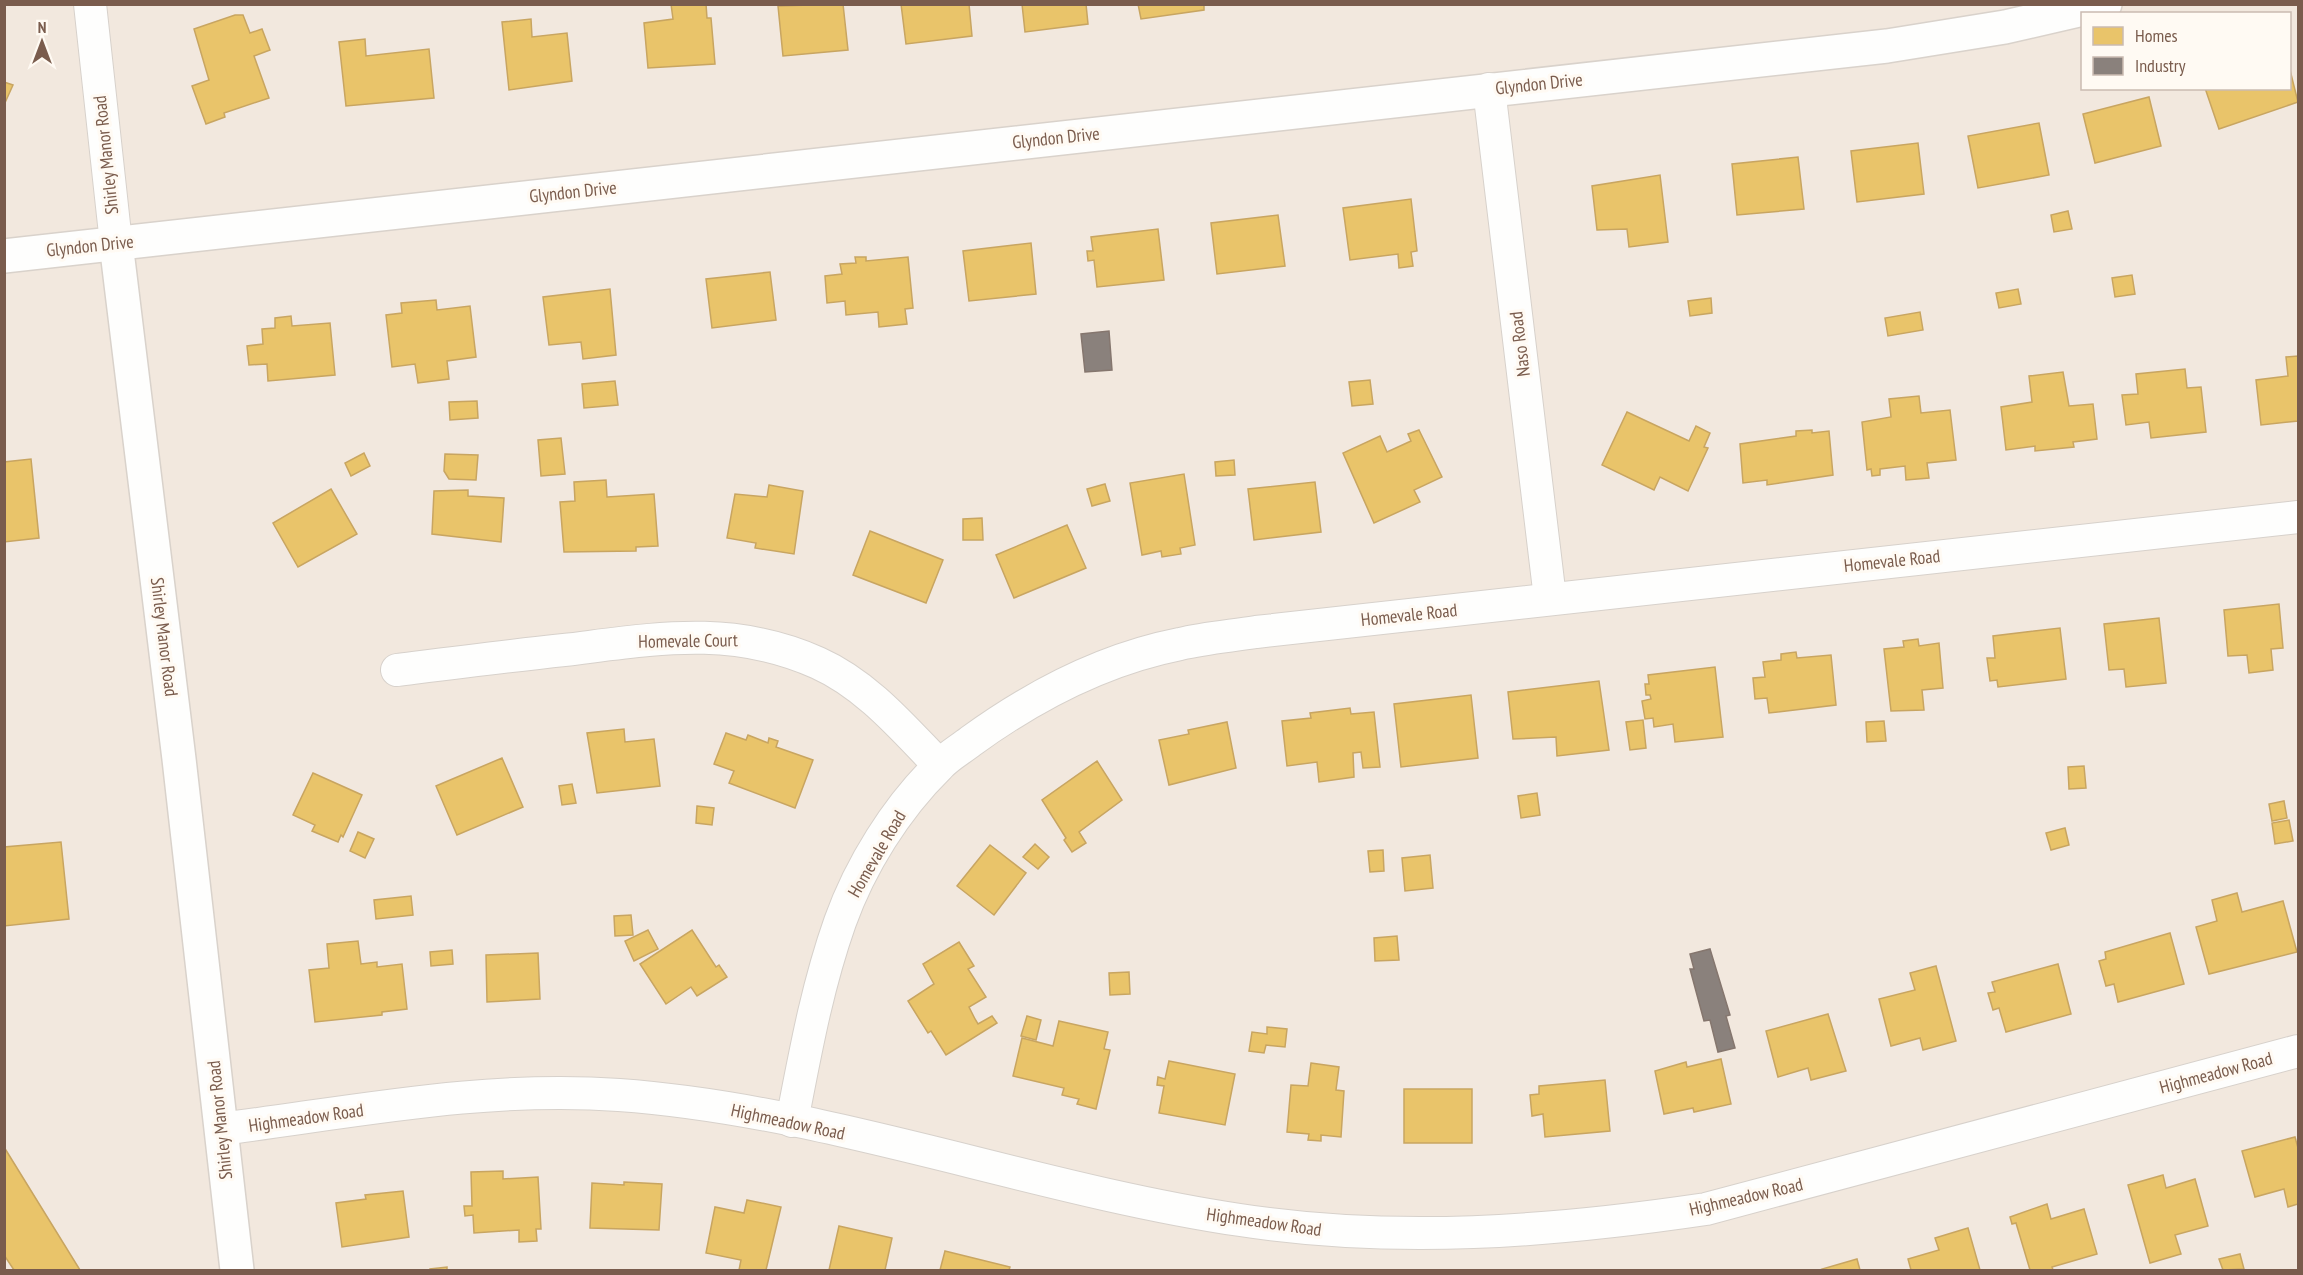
<svg xmlns="http://www.w3.org/2000/svg" width="2303" height="1275" font-family="'PT Sans Narrow',sans-serif">
<style>
.residential{fill:#f2e8de;fill-rule:evenodd}
.homes{fill:#e9c46a;stroke:#c8a561;stroke-width:1.5}
.industry{fill:#8a817c;stroke:#85766e;stroke-width:1.5}
.lines{fill:none;stroke-linecap:round;stroke-linejoin:round}
.street-casing{stroke:#d7d1cb;stroke-width:34}
.secondary-casing{stroke:#d9d2cb;stroke-width:36}
.street{stroke:#fefefd;stroke-width:32}
.secondary{stroke:#fefefd;stroke-width:33}
.labels{text-anchor:middle;stroke-width:6;stroke-linejoin:round;paint-order:stroke}
.street-label{font-size:18px;fill:#7a5c4d;stroke:#fffaf3}
</style>
<rect width="100%" height="100%" fill="#f9f5f0"/>
<!-- residential -->
<path class="residential" d="M5,5H2298V1270H5ZM2082,14H2290V88H2082Z"/>
<!-- homes -->
<g class="homes">
<polygon points="671,4 706,4 707,18 711,18 715,64 648,68 644,23 673,19"/>
<polygon points="843,4 848,50 783,56 778,6"/>
<polygon points="901,4 969,4 972,36 906,44"/>
<polygon points="1022,4 1086,4 1088,24 1025,32"/>
<polygon points="1138,4 1204,4 1204,10 1141,19"/>
<polygon points="235,15 243,15 250,33 262,29 270,50 254,56 269,98 224,113 225,117 206,124 192,86 209,80 194,29"/>
<polygon points="531,19 532,37 567,33 572,81 509,90 502,22"/>
<polygon points="365,39 366,56 429,49 434,98 346,106 339,42"/>
<polygon points="2290,70 2298,102 2219,129 2205,88 2290,88"/>
<polygon points="4,82 13,85 4,105"/>
<polygon points="2149,97 2161,146 2095,163 2083,114"/>
<polygon points="2039,123 2049,175 1978,188 1968,136"/>
<polygon points="1918,143 1924,194 1857,202 1851,151"/>
<polygon points="1798,157 1804,209 1737,215 1732,164"/>
<polygon points="1660,175 1668,242 1629,247 1627,229 1597,230 1592,186"/>
<polygon points="1411,199 1417,251 1411,252 1413,266 1399,268 1398,254 1350,260 1343,208"/>
<polygon points="2068,211 2072,229 2054,232 2051,215"/>
<polygon points="1278,215 1285,266 1217,274 1211,223"/>
<polygon points="1158,229 1164,280 1097,287 1094,260 1088,261 1087,251 1093,251 1091,237"/>
<polygon points="1031,243 1036,294 969,301 963,251"/>
<polygon points="855,257 866,257 866,261 908,257 913,308 905,309 907,324 879,327 878,312 846,315 845,301 827,303 825,276 842,274 840,264 856,263"/>
<polygon points="770,272 776,320 712,328 706,279"/>
<polygon points="2132,275 2135,294 2115,297 2112,278"/>
<polygon points="610,289 616,355 583,359 581,342 549,345 543,297"/>
<polygon points="2018,289 2021,304 1999,308 1996,293"/>
<polygon points="1711,298 1712,313 1690,316 1688,301"/>
<polygon points="436,300 437,310 470,306 476,357 447,361 449,379 418,383 415,364 392,367 386,315 402,313 401,303"/>
<polygon points="1920,312 1923,330 1888,336 1885,318"/>
<polygon points="291,316 292,326 330,323 335,375 268,381 267,364 249,365 247,346 263,344 262,329 275,328 275,318"/>
<polygon points="2298,356 2298,421 2261,425 2256,380 2288,376 2286,357"/>
<polygon points="2185,369 2187,388 2201,387 2206,432 2151,438 2149,422 2126,425 2122,395 2138,394 2136,374"/>
<polygon points="2063,372 2069,406 2093,404 2097,439 2073,442 2074,447 2035,451 2035,446 2006,450 2001,407 2032,402 2029,376"/>
<polygon points="1370,380 1373,404 1352,406 1349,382"/>
<polygon points="615,381 618,405 584,408 582,384"/>
<polygon points="1919,396 1921,413 1950,410 1956,460 1927,463 1929,478 1906,480 1905,466 1880,469 1880,475 1872,476 1871,469 1867,470 1862,422 1891,417 1889,399"/>
<polygon points="477,401 478,418 450,420 449,402"/>
<polygon points="1627,412 1689,441 1696,426 1710,433 1704,447 1708,448 1688,491 1660,477 1654,490 1602,465"/>
<polygon points="1419,430 1442,477 1414,490 1420,502 1374,523 1343,453 1380,436 1387,452 1411,441 1408,434"/>
<polygon points="1812,430 1812,433 1829,431 1833,475 1767,485 1767,480 1743,483 1740,444 1796,436 1796,431"/>
<polygon points="561,438 565,474 541,476 538,440"/>
<polygon points="364,453 370,466 351,476 345,463"/>
<polygon points="445,454 478,455 476,480 449,479 444,471"/>
<polygon points="31,459 39,538 4,542 4,462"/>
<polygon points="1234,460 1235,475 1216,476 1215,462"/>
<polygon points="1184,474 1195,545 1180,548 1181,554 1162,557 1161,551 1142,555 1130,483"/>
<polygon points="606,480 607,497 654,494 658,546 636,547 636,551 564,552 560,502 575,501 574,482"/>
<polygon points="1315,482 1321,532 1254,540 1248,489"/>
<polygon points="1105,484 1110,501 1092,506 1087,489"/>
<polygon points="769,485 803,491 794,554 755,548 756,543 727,538 735,494 767,497"/>
<polygon points="331,489 357,534 298,567 273,523"/>
<polygon points="468,490 468,496 504,498 501,542 432,534 434,491"/>
<polygon points="982,518 983,540 963,540 963,519"/>
<polygon points="1067,525 1086,568 1014,598 996,555"/>
<polygon points="870,531 943,560 926,603 853,575"/>
<polygon points="2279,604 2283,648 2271,649 2273,670 2249,673 2247,655 2228,656 2224,610"/>
<polygon points="2159,618 2166,683 2126,687 2124,669 2109,670 2104,624"/>
<polygon points="2060,628 2066,679 1998,687 1997,680 1990,681 1987,658 1995,658 1993,636"/>
<polygon points="1918,639 1919,646 1939,643 1943,688 1922,690 1924,710 1891,711 1884,649 1904,647 1903,641"/>
<polygon points="1796,652 1797,658 1831,655 1836,705 1769,713 1767,698 1755,699 1753,678 1765,677 1763,662 1781,660 1781,654"/>
<polygon points="1715,667 1723,737 1675,742 1673,724 1654,727 1653,718 1645,719 1642,701 1651,699 1650,695 1646,695 1645,684 1649,684 1648,675"/>
<polygon points="1599,681 1609,750 1557,756 1556,737 1513,739 1508,692"/>
<polygon points="1471,695 1478,758 1401,767 1394,704"/>
<polygon points="1350,708 1351,714 1374,712 1380,767 1363,768 1361,752 1353,753 1354,777 1319,782 1317,762 1287,766 1282,721 1311,718 1310,713"/>
<polygon points="1643,720 1646,748 1630,750 1626,722"/>
<polygon points="1884,721 1886,741 1867,742 1866,722"/>
<polygon points="1227,722 1236,768 1169,785 1159,740 1189,734 1188,730"/>
<polygon points="624,729 625,742 654,739 660,786 597,793 587,733"/>
<polygon points="726,733 746,740 748,735 768,743 769,738 778,741 776,747 813,760 795,808 729,783 734,771 714,764"/>
<polygon points="502,758 523,807 457,835 436,786"/>
<polygon points="1097,761 1122,800 1079,832 1086,843 1072,852 1064,840 1066,838 1042,800"/>
<polygon points="2084,766 2086,788 2069,789 2068,767"/>
<polygon points="313,773 362,795 343,837 341,835 338,842 312,831 315,825 293,815"/>
<polygon points="572,784 576,803 562,805 559,786"/>
<polygon points="1537,793 1540,815 1521,818 1518,796"/>
<polygon points="2284,801 2287,818 2272,821 2269,804"/>
<polygon points="697,806 714,808 712,825 696,823"/>
<polygon points="2289,820 2293,841 2275,844 2272,823"/>
<polygon points="2065,828 2069,845 2051,850 2046,833"/>
<polygon points="358,832 374,839 365,858 350,851"/>
<polygon points="61,842 69,919 4,926 4,847"/>
<polygon points="1035,844 1049,857 1038,869 1023,857"/>
<polygon points="990,845 1026,873 994,915 957,886"/>
<polygon points="1383,850 1384,871 1370,872 1368,851"/>
<polygon points="1430,855 1433,888 1405,891 1402,858"/>
<polygon points="2237,893 2242,912 2283,901 2297,952 2209,974 2196,927 2217,921 2212,900"/>
<polygon points="411,896 413,915 376,919 374,900"/>
<polygon points="631,915 633,935 615,936 614,916"/>
<polygon points="648,930 658,949 634,961 625,941"/>
<polygon points="692,930 716,967 719,965 727,977 697,996 691,987 666,1004 640,964"/>
<polygon points="2170,933 2184,984 2118,1002 2114,984 2106,986 2099,961 2106,959 2105,952"/>
<polygon points="1397,936 1399,960 1375,961 1374,938"/>
<polygon points="358,941 361,964 377,962 377,967 402,964 407,1009 382,1012 382,1015 315,1022 309,970 329,968 327,944"/>
<polygon points="959,942 974,966 968,969 986,997 969,1007 975,1019 978,1024 992,1016 997,1023 946,1055 931,1031 928,1033 908,1001 934,984 923,964"/>
<polygon points="452,950 453,964 431,966 430,952"/>
<polygon points="538,953 540,999 487,1002 486,955"/>
<polygon points="2058,964 2071,1014 2006,1032 1999,1008 1993,1010 1988,993 1995,992 1992,982"/>
<polygon points="1936,966 1956,1041 1923,1050 1920,1038 1891,1046 1879,999 1915,990 1910,973"/>
<polygon points="1129,972 1130,994 1110,995 1109,973"/>
<polygon points="1828,1014 1846,1071 1811,1080 1808,1068 1778,1077 1766,1031"/>
<polygon points="1027,1016 1041,1020 1036,1040 1021,1036"/>
<polygon points="1059,1021 1108,1032 1104,1049 1110,1050 1096,1109 1077,1104 1079,1099 1062,1095 1064,1088 1013,1076 1022,1038 1053,1046"/>
<polygon points="1267,1027 1287,1029 1285,1047 1266,1045 1264,1053 1249,1051 1252,1032 1267,1034"/>
<polygon points="1721,1059 1731,1104 1694,1112 1693,1108 1664,1114 1655,1071 1686,1062 1687,1067"/>
<polygon points="1169,1061 1235,1074 1225,1125 1159,1113 1164,1086 1157,1085 1158,1077 1165,1079"/>
<polygon points="1311,1063 1339,1067 1336,1090 1344,1091 1341,1137 1321,1135 1321,1141 1308,1140 1309,1134 1287,1132 1291,1085 1308,1086"/>
<polygon points="1605,1080 1610,1131 1545,1137 1543,1114 1532,1116 1530,1095 1539,1094 1539,1086"/>
<rect x="1404" y="1089" width="68" height="54"/>
<polygon points="2295,1137 2298,1148 2298,1204 2288,1207 2284,1189 2255,1197 2242,1151"/>
<polygon points="4,1147 80,1270 14,1270 4,1255"/>
<polygon points="503,1171 503,1179 538,1177 541,1229 536,1229 537,1241 519,1242 519,1230 474,1233 473,1215 465,1216 464,1206 472,1206 471,1172"/>
<polygon points="2163,1175 2166,1188 2195,1179 2208,1226 2175,1235 2181,1254 2150,1263 2128,1185"/>
<polygon points="624,1182 662,1184 659,1230 590,1228 592,1183 624,1185"/>
<polygon points="403,1191 409,1237 342,1247 336,1203 366,1199 365,1195"/>
<polygon points="747,1200 781,1207 766,1270 739,1270 741,1260 706,1253 715,1207 744,1213"/>
<polygon points="2047,1204 2051,1219 2084,1209 2097,1254 2052,1267 2053,1270 2030,1270 2016,1223 2012,1224 2010,1217"/>
<polygon points="839,1226 892,1238 885,1270 829,1270"/>
<polygon points="1968,1228 1980,1270 1911,1270 1908,1259 1939,1250 1935,1238"/>
<polygon points="945,1251 1010,1267 1009,1270 940,1270"/>
<polygon points="2240,1254 2244,1269 2223,1270 2219,1259"/>
<polygon points="1857,1259 1860,1270 1823,1270 1822,1269"/>
<polygon points="447,1267 447,1270 430,1270 430,1269"/>
</g>
<!-- industry -->
<g class="industry">
<polygon points="1109,331 1112,370 1085,372 1081,334"/>
<polygon points="1710,949 1730,1015 1726,1016 1735,1048 1718,1052 1710,1020 1704,1021 1690,969 1694,969 1690,954"/>
</g>
<g class="lines">
<defs>
<g id="street">
<polyline points="90,4 116,243"/>
<polyline points="1489,89 1550,598"/>
<path d="M397,670C453,663 508,656 564,650C655,639 731,624 818,663C867,685 903,728 939,765"/>
<path d="M792,1121C805,1054 817,987 840,922C860,866 896,808 939,766C948,756 961,749 971,741C1033,696 1104,659 1180,644C1205,638 1231,636 1256,632L2298,517"/>
<path d="M221,1129C353,1112 486,1085 619,1095C828,1110 1032,1189 1240,1220C1396,1244 1550,1232 1706,1209L2298,1051"/>
</g>
<g id="secondary">
<polyline points="116,243 179,759 237,1270"/>
<polyline points="4,256 1887,46 2005,27 2105,4"/>
</g>
</defs>
<!-- street casing -->
<use href="#street" class="street-casing"/>
<!-- secondary casing -->
<use href="#secondary" class="secondary-casing"/>
<!-- street -->
<use href="#street" class="street"/>
<!-- secondary -->
<use href="#secondary" class="secondary"/>
</g>
<g class="labels">
<!-- street labels -->
<g class="street-label">
<text transform="translate(1539 84) rotate(-6)" y="6">Glyndon Drive</text>
<text transform="translate(1056 138) rotate(-6)" y="6">Glyndon Drive</text>
<text transform="translate(106 155) rotate(-96)" y="6">Shirley Manor Road</text>
<text transform="translate(573 192) rotate(-6)" y="6">Glyndon Drive</text>
<text transform="translate(90 246) rotate(-6)" y="6">Glyndon Drive</text>
<text transform="translate(1520 344) rotate(-97)" y="6">Naso Road</text>
<text transform="translate(1892 561) rotate(-6)" y="6">Homevale Road</text>
<text transform="translate(1409 615) rotate(-6)" y="6">Homevale Road</text>
<text transform="translate(164 637) rotate(83)" y="6">Shirley Manor Road</text>
<text transform="translate(688 641) rotate(-1)" y="6">Homevale Court</text>
<text transform="translate(877 854) rotate(-60)" y="6">Homevale Road</text>
<text transform="translate(2216 1073) rotate(-15)" y="6">Highmeadow Road</text>
<text transform="translate(306 1118) rotate(-8)" y="6">Highmeadow Road</text>
<text transform="translate(220 1120) rotate(-96)" y="6">Shirley Manor Road</text>
<text transform="translate(788 1122) rotate(12)" y="6">Highmeadow Road</text>
<text transform="translate(1746 1197) rotate(-13)" y="6">Highmeadow Road</text>
<text transform="translate(1264 1222) rotate(8)" y="6">Highmeadow Road</text>
</g>
</g>
<!-- border -->
<rect width="2303" height="1275" fill="none" stroke="#7a5c4d" stroke-width="12"/>
<!-- legend -->
<rect x="2081" y="12" width="210" height="78" fill="#fffaf3" stroke="#cabbb1" stroke-width="1.5"/>
<rect x="2093" y="27" width="30" height="18" fill="#e9c46a" stroke="#cabbb1" stroke-width="1.5"/>
<text x="2135" y="42" font-size="18" fill="#7a5c4d">Homes</text>
<rect x="2093" y="57" width="30" height="18" fill="#8a817c" stroke="#cabbb1" stroke-width="1.5"/>
<text x="2135" y="72" font-size="18" fill="#7a5c4d">Industry</text>
<!-- north arrow -->
<g transform="translate(42 42)" stroke="#fffaf3" stroke-width="4.5" paint-order="stroke">
<path d="M0-4.5L10 22L0 15L-10 22Z" fill="#7a5c4d"/>
<text y="-9" font-size="16" font-weight="bold" text-anchor="middle" fill="#7a5c4d">N</text>
</g>
</svg>
